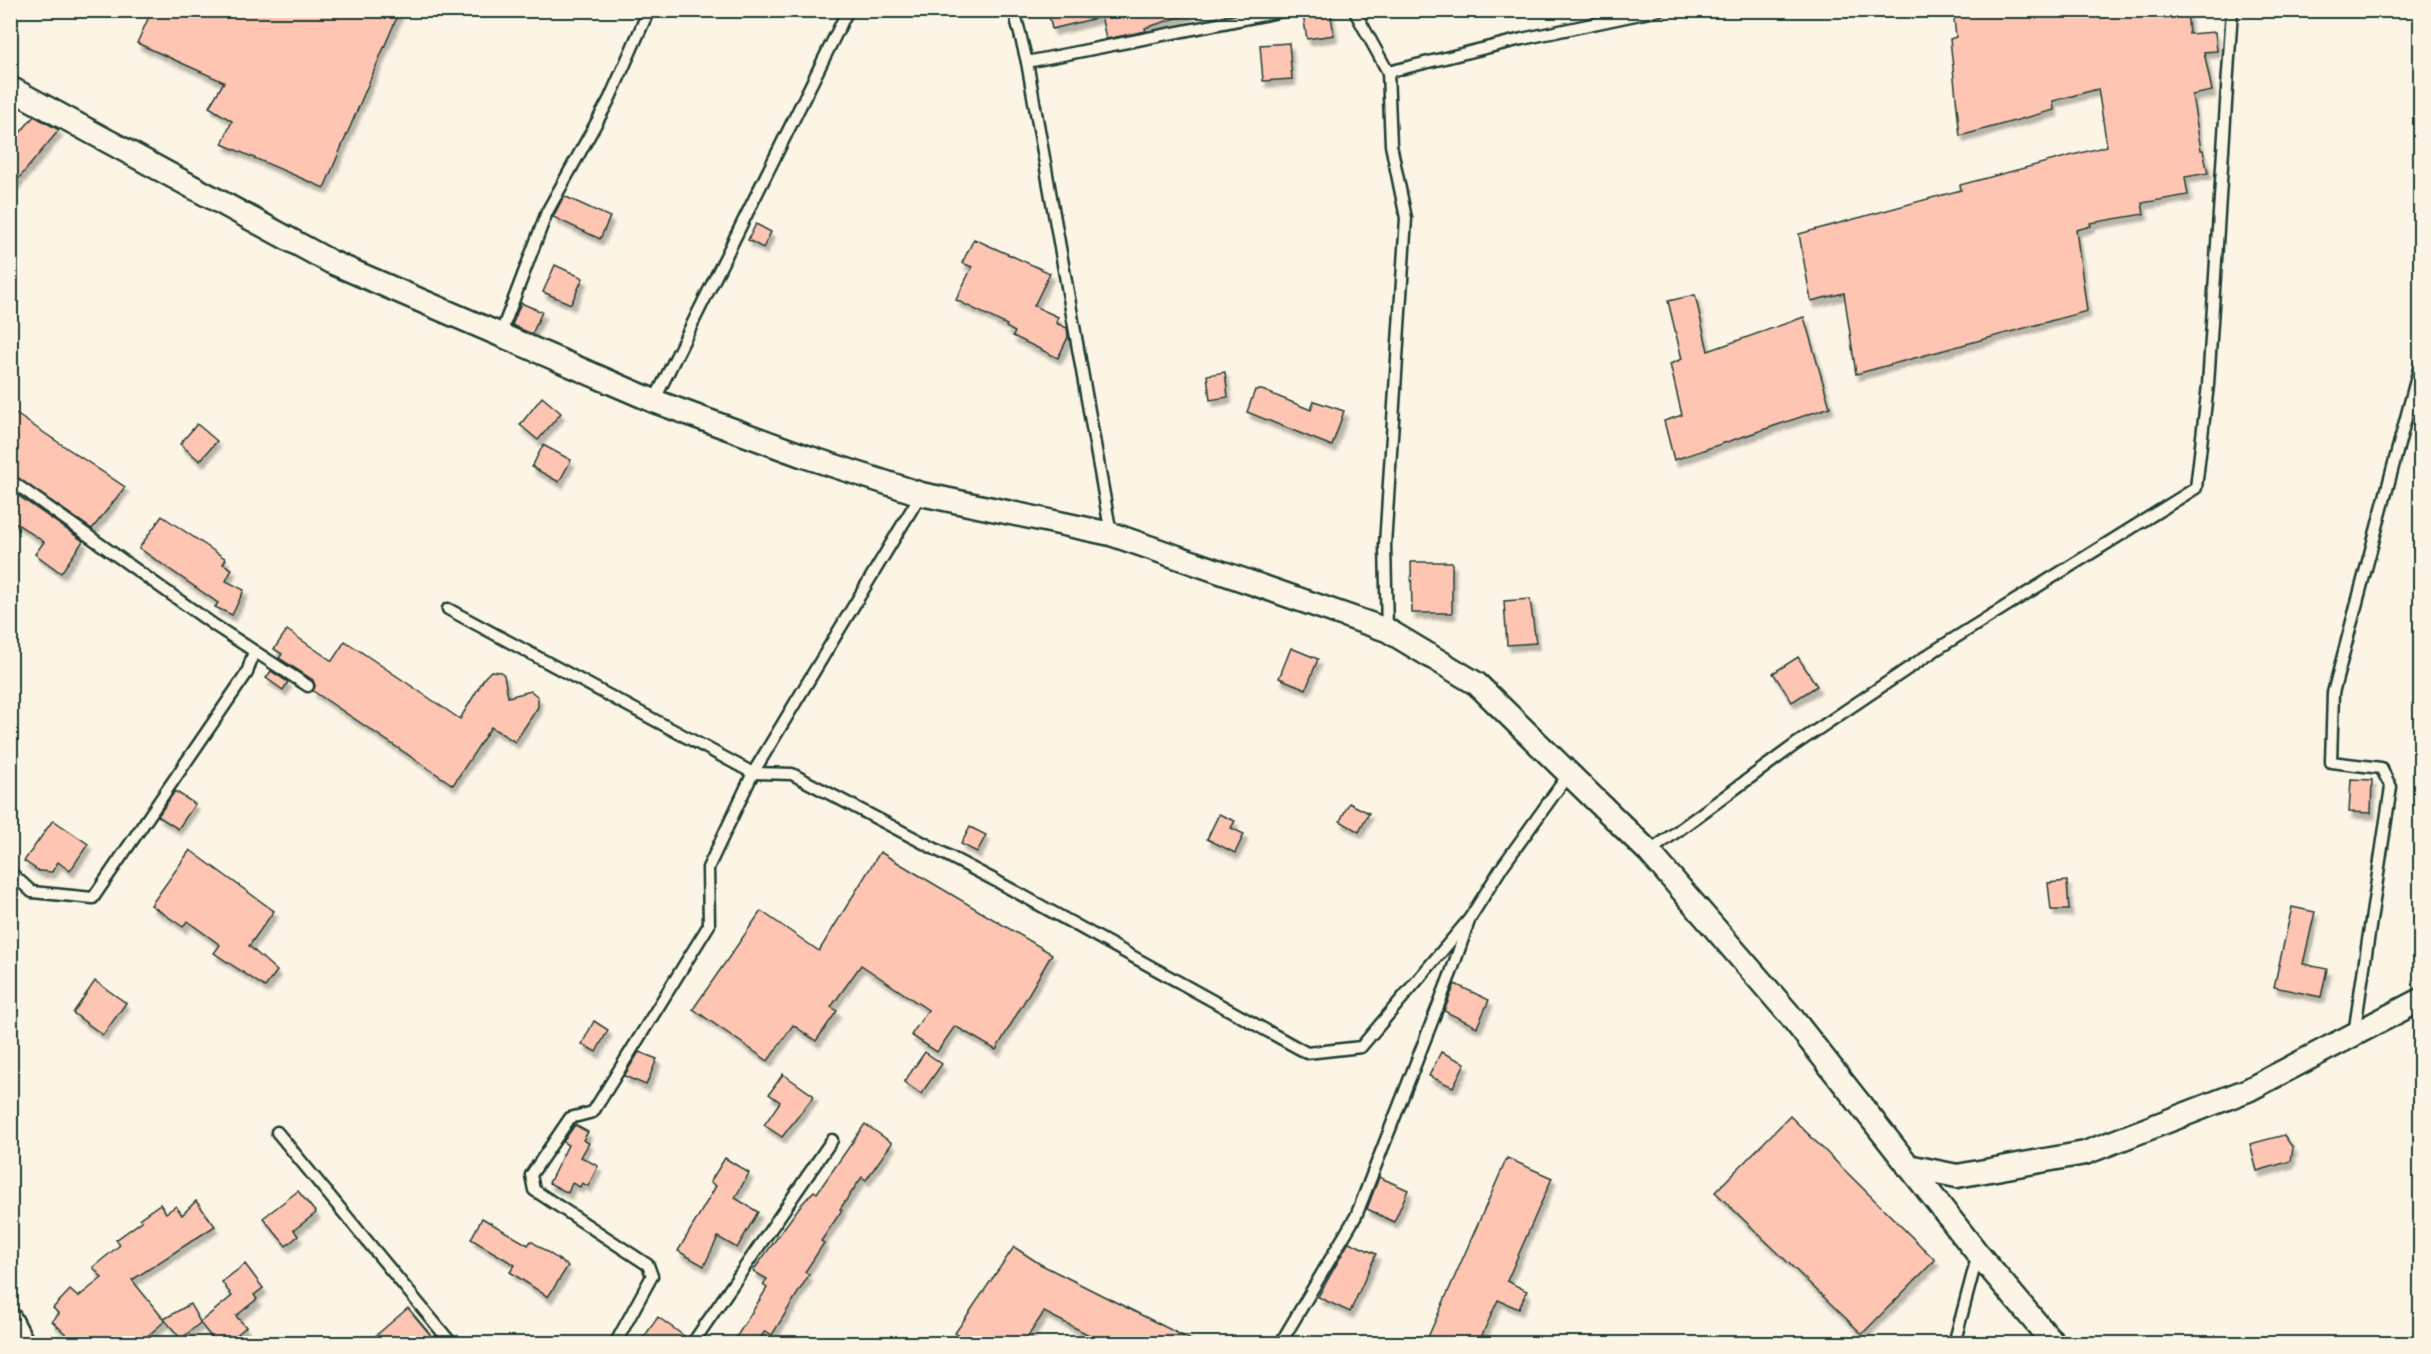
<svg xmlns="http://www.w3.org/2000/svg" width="2431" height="1354" font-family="Mynerve,sans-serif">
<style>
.building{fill:#fdc5b2;stroke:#1f3d34;stroke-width:1.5;filter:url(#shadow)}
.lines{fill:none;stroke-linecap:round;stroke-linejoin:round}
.lane-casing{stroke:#1f3d34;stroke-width:15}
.street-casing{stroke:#1f3d34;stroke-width:27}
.lane{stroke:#fcf5e5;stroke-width:10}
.street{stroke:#fcf5e5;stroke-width:22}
</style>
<defs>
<filter id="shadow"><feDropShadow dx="3.5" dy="6" stdDeviation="1.5" flood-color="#0004"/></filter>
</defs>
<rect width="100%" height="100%" fill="#fcf5e5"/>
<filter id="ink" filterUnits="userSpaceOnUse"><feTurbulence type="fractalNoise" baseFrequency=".0167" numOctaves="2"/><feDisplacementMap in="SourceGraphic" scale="12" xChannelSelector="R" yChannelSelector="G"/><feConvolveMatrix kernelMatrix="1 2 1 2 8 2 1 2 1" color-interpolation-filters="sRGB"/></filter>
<g filter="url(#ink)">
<!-- building -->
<g class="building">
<polygon points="152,10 400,10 324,188 222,144 232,121 209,107 224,82 137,43"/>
<polygon points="1048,10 1100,10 1101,17 1052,29"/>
<polygon points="1100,10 1188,10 1189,14 1145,28 1146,31 1106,39"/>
<polygon points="1330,10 1334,35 1307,39 1303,15"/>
<polygon points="1953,10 2187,10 2189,34 2215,32 2217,51 2204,52 2212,91 2192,95 2201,150 2203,150 2208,173 2185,177 2188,195 2142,203 2144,214 2090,223 2091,226 2076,230 2087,311 1856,374 1844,293 1811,301 1799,234 1961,190 1960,185 2107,146 2098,89 2053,101 2054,110 1960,136 1950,39 1956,37"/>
<polygon points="1289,43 1292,79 1263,81 1260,45"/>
<polygon points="34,116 59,130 10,189 10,145"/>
<polygon points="564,196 610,217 600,239 553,217"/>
<polygon points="756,224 771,232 763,248 748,240"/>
<polygon points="974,239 1050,273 1034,306 1058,317 1056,323 1067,328 1068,337 1058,358 1013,336 1015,332 1006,327 1007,325 956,300 972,267 962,263"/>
<polygon points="555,265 583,278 571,304 543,292"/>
<polygon points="1695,295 1708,351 1804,317 1830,407 1674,460 1664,421 1682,415 1670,364 1682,359 1668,301"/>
<polygon points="521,303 542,312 532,334 512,325"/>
<polygon points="1225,372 1228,397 1210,400 1207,375"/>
<polygon points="1255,390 1262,390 1311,410 1314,401 1344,411 1332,446 1247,412"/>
<polygon points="542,397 561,413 538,440 520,425"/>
<polygon points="10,410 125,487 92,529 10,473"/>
<polygon points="197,424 217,441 200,461 180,444"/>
<polygon points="543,445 571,460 559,482 532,467"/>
<polygon points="10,490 83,541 61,573 35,554 44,542 10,519"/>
<polygon points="162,516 226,559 223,564 232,569 226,581 244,590 232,615 215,607 218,603 139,548"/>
<polygon points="1411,562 1452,562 1452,613 1412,613"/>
<polygon points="1530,599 1536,643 1507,645 1504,601"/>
<polygon points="287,630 332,661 345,641 460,719 485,677 491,671 501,672 504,675 508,697 531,691 538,697 538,707 515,742 491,727 453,785 313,691 315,686 313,680 279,658 282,654 274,649"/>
<polygon points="1291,648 1318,659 1306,689 1279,678"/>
<polygon points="1798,657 1817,686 1792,702 1773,673"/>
<polygon points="271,671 288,682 283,690 266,678"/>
<polygon points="2351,779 2372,780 2371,813 2349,812"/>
<polygon points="175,791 195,804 178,829 158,816"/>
<polygon points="1349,803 1369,813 1359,832 1340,821"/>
<polygon points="1219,814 1235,821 1231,828 1244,834 1235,853 1207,839"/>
<polygon points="53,820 88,844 70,871 58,862 52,872 39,871 24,861"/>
<polygon points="970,827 986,835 977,852 961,844"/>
<polygon points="190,850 274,911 249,946 277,971 265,987 214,953 220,945 187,921 183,927 151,905"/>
<polygon points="880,852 1052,954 996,1050 955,1026 937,1052 911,1035 928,1010 861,965 831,1007 837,1011 816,1041 793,1025 768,1061 693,1009 761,911 819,951"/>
<polygon points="2067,881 2069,910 2051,910 2048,883"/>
<polygon points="2292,907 2315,912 2303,964 2327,969 2321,997 2274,987"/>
<polygon points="95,981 126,1003 103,1035 73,1013"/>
<polygon points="1455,984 1489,1000 1477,1027 1444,1011"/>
<polygon points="594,1021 608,1030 596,1052 582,1044"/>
<polygon points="639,1052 657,1059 646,1085 624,1076"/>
<polygon points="925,1052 942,1064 921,1094 904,1082"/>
<polygon points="1441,1052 1465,1063 1453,1087 1429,1076"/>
<polygon points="783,1074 814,1096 782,1137 764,1125 780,1102 769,1094"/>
<polygon points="1790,1116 1935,1260 1862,1334 1715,1192"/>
<polygon points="865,1124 892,1143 866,1180 862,1177 840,1209 842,1210 821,1241 824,1243 805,1272 809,1275 772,1335 765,1331 756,1344 732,1344 767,1288 763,1285 767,1279 753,1271 800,1206 814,1191 817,1193"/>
<polygon points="575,1125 588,1132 583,1140 589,1143 581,1157 598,1166 588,1186 582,1183 580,1187 572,1183 568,1193 549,1183 568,1145 563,1142"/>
<polygon points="2284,1135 2293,1148 2291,1161 2257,1171 2250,1144"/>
<polygon points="725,1158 749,1173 735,1198 758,1212 737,1248 718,1237 704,1266 678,1251 716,1186 710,1182"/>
<polygon points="1507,1158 1552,1178 1507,1281 1527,1291 1519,1309 1498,1300 1478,1344 1425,1344"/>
<polygon points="1379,1177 1408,1190 1394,1222 1367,1209"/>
<polygon points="298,1191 316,1213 294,1230 298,1236 286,1246 263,1218"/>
<polygon points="196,1201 215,1226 132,1280 165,1321 138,1344 76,1344 52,1321 59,1314 53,1308 70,1290 78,1297 102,1278 93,1267 120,1245 116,1240 142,1221 140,1218 160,1204 166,1213 176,1206 182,1215"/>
<polygon points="482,1218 528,1245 531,1241 568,1266 548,1297 510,1272 515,1265 471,1239"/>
<polygon points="1349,1242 1376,1254 1350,1312 1318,1297"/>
<polygon points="1014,1247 1040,1264 1199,1344 1107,1344 1044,1312 1023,1344 971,1344 955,1333"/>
<polygon points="245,1264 263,1288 254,1295 257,1299 236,1316 246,1327 226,1344 217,1344 200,1323 181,1339 164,1319 190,1304 200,1322 232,1296 222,1282"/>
<polygon points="408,1308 438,1344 366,1344"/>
<polygon points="658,1317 687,1338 685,1344 639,1344"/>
</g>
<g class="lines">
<defs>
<g id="lane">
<polyline points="1014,10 1027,62 1111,534"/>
<polyline points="1354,10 1388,72 1522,39 1659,10"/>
<polyline points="1027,62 1289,10"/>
<polyline points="501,333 547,212 609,100 649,10"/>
<polyline points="654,401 848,10"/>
<polyline points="10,480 214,625 308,686"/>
<polyline points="448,609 753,773 792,774 998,882 1307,1053 1361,1047 1470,918"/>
<polyline points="1387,630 1385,545 1406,218 1391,145 1388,72"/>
<polyline points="1649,852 1796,744 1934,651 2196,488 2208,385 2232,10"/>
<polyline points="10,872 32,892 93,898 247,673 254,651"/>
<polyline points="2354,1034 2391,787 2381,768 2331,762 2333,693 2420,365"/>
<polyline points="277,1132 452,1344"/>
<polyline points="615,1344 652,1276 648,1265 534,1190 531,1175 570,1118 593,1112 709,925 708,868 753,773 921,494"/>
<polyline points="692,1344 832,1140"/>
<polyline points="1280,1344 1356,1216 1451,973 1470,918 1502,867 1568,775"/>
<polyline points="1954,1344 1978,1254"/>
</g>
<g id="street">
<polyline points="10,88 331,262 654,401 804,456 921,494 1111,534 1387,630 1477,684 1649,852 1789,1014 1978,1254 2054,1344"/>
<polyline points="1908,1166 1957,1176 2085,1153 2248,1090 2420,1000"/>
<polyline points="10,1319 23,1344"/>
</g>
</defs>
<!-- lane casing -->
<use href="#lane" class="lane-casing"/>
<!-- street casing -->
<use href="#street" class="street-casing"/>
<!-- lane -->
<use href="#lane" class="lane"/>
<!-- street -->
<use href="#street" class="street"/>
</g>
</g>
<!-- margin -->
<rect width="2431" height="1354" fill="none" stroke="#fcf5e5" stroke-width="36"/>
<rect x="18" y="18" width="2395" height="1318" fill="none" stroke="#1f3d34" stroke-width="2" filter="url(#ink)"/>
</svg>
